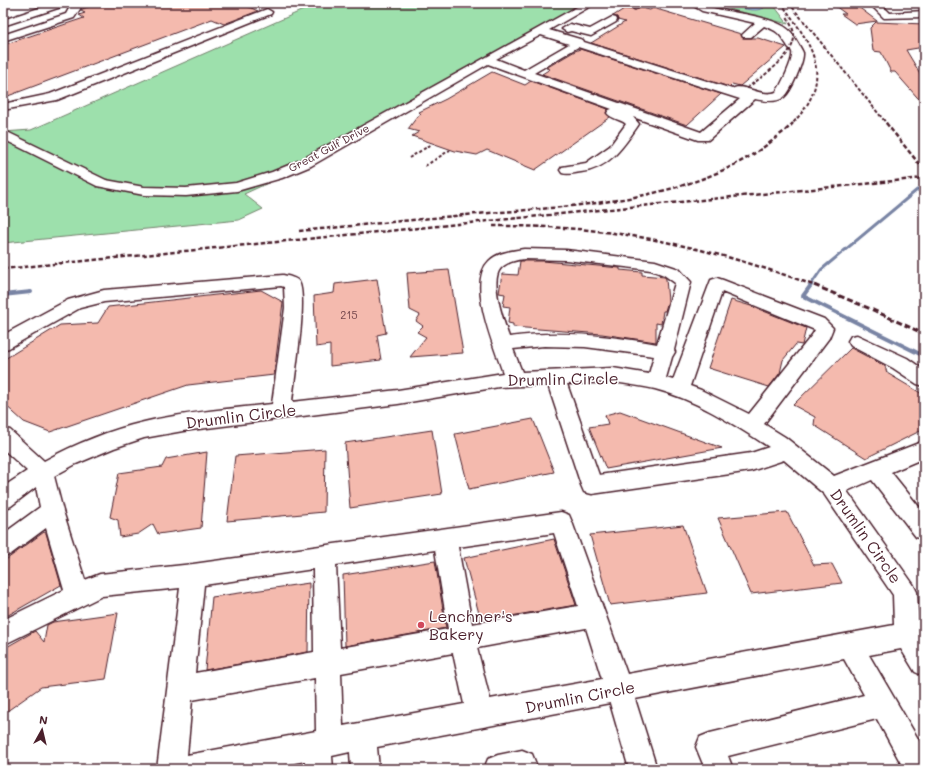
<svg xmlns="http://www.w3.org/2000/svg" width="927" height="772" font-family="Mali,sans-serif">
<style>
.green{fill:#9de0ac;stroke:#74806c}
.water{fill:#98c8f4;stroke:#7984a4}
.lines{fill:none;stroke-linecap:round;stroke-linejoin:round}
.stream-far1{stroke:#7984a4;stroke-width:3}
.stream{stroke:#7984a4;stroke-width:4}
.building{fill:#f4baae;stroke:#4a1f2b}
.minor-casing{stroke:#4a1f2b;stroke-width:3}
.path{stroke:#4a1f2b;stroke-width:2;stroke-dasharray:3 2.5;stroke-linecap:butt}
.minor{fill:#fff;fill-rule:evenodd}
.rail-far2{stroke:#4a1f2b;stroke-width:2;stroke-dasharray:3.5 2;stroke-linecap:butt}
.rail-far1{stroke:#4a1f2b;stroke-width:2.5;stroke-dasharray:4.5 2.5;stroke-linecap:butt}
.rail{stroke:#4a1f2b;stroke-width:3;stroke-dasharray:6 3;stroke-linecap:butt}
.poi-dot{fill:#d1495b;stroke:#fff;stroke-width:1.5}
.labels{text-anchor:middle;stroke-width:3;stroke-linejoin:round;paint-order:stroke}
.far-street-label{font-size:11px;fill:#4a1f2b;stroke:#fff}
.number-label{font-size:11px;fill:#74464c}
.near-street-label{font-size:16px;fill:#4a1f2b;stroke:#fff}
.near-poi-label{font-size:16px;fill:#4a1f2b;stroke:#fff;text-anchor:start}
</style>
<rect width="100%" height="100%" fill="#fff"/>
<filter id="ink" filterUnits="userSpaceOnUse"><feTurbulence type="fractalNoise" baseFrequency=".025" numOctaves="2"/><feDisplacementMap in="SourceGraphic" scale="8" xChannelSelector="R" yChannelSelector="G"/><feConvolveMatrix kernelMatrix="1 2 1 2 8 2 1 2 1" color-interpolation-filters="sRGB"/></filter>
<g filter="url(#ink)">
<!-- green -->
<g class="green">
<polygon points="319,3 595,3 305,166 244,194 263,209 239,220 3,243 3,132 31,130"/>
<polygon points="709,3 772,3 788,24 709,4"/>
</g>
<!-- water -->
<path class="water" d="M729,3H762L764,8C755,13 738,8 729,3Z"/>
<g class="lines">
<!-- stream-far1 -->
<polyline class="stream-far1" points="810,286 821,270 917,190 924,188"/>
<!-- stream -->
<g class="stream">
<polyline points="811,285 803,296 924,356"/>
<polyline points="3,295 31,292"/>
</g>
</g>
<!-- building -->
<g class="building">
<polygon points="87,3 240,3 258,11 224,24 212,19 8,96 3,92 3,45 84,18 79,15 85,13 81,11 82,9 91,6"/>
<polygon points="831,3 853,3 877,21 855,24 841,14 846,14"/>
<polygon points="641,8 650,10 653,8 741,34 743,38 758,38 786,47 740,86 732,84 729,87 591,43 625,22 618,20 617,17 613,16 624,9 635,10"/>
<polygon points="876,22 924,24 924,47 906,50 924,80 924,105 895,72 891,72 881,52 873,51 870,28"/>
<polygon points="580,49 721,94 687,125 542,74 550,69 546,68 575,51"/>
<polygon points="492,72 525,85 531,81 608,109 606,113 610,117 535,170 487,150 477,155 455,151 412,136 419,132 408,129 417,117 421,114 419,112 446,99"/>
<polygon points="520,261 543,261 620,268 620,270 642,272 642,275 665,277 666,279 668,301 665,311 663,311 661,324 656,323 656,342 602,334 513,327 513,324 508,323 510,307 503,306 505,294 499,293 502,274 518,275"/>
<polygon points="449,270 463,353 410,357 426,337 417,332 423,326 416,321 420,315 410,310 407,273"/>
<polygon points="377,279 386,333 377,335 381,360 330,366 330,345 316,347 314,296 334,293 335,284"/>
<polygon points="261,290 283,302 274,375 188,385 50,432 24,422 3,403 3,360 60,325 98,323 108,307"/>
<polygon points="731,300 751,306 806,328 802,345 796,344 783,360 780,373 769,387 708,368"/>
<polygon points="851,348 885,366 887,373 924,395 924,429 866,458 814,425 815,417 793,405"/>
<polygon points="620,411 722,448 606,469 589,427 608,424 605,415"/>
<polygon points="533,419 554,472 469,489 455,434"/>
<polygon points="432,430 442,494 350,508 345,443"/>
<polygon points="325,449 324,512 227,521 235,456"/>
<polygon points="207,452 201,528 158,534 153,524 138,534 120,537 118,520 110,517 119,473 162,467 166,459"/>
<polygon points="787,512 814,565 832,564 842,583 751,594 718,518"/>
<polygon points="683,525 707,593 610,605 590,535"/>
<polygon points="44,532 46,533 61,585 3,618 3,562"/>
<polygon points="554,539 576,605 481,621 464,558"/>
<polygon points="435,561 446,628 345,646 343,575"/>
<polygon points="309,583 308,652 205,670 212,597"/>
<polygon points="118,613 106,679 41,687 3,714 3,649 35,631 44,642 47,625 53,622"/>
</g>
<g class="lines">
<defs>
<g id="minor">
<polygon points="54,3 69,3 67,5 3,26 3,20"/>
<polygon points="72,3 82,3 80,9 74,18 3,41 3,35 66,14"/>
<path d="M584,3H596L549,30L583,40L584,42L732,89C742,82 761,98 776,92C781,86 794,59 792,52C791,49 788,48 787,45C779,33 778,31 764,26L751,37H743L742,35L755,23L702,11L689,3C693,3 698,2 701,3C704,4 707,6 710,7C732,14 775,15 791,32C792,34 803,51 803,53C804,61 791,92 784,97C776,103 764,101 755,99L708,140H698L633,117L639,124C624,146 609,169 581,172C574,173 568,175 562,173L560,170L562,167L586,163L610,146L626,124C621,119 611,119 607,113L609,110L612,109L488,64L311,166L282,178L237,191L186,196L144,195L97,186L3,139V130L106,180L144,187L186,188L236,183L272,172L301,160ZM541,35L569,44L524,70L496,59ZM578,47L740,99L701,132L534,73Z"/>
<polygon points="633,3 644,3 638,8 635,9 630,6"/>
<polygon points="869,3 880,3 890,13 924,11 924,17 884,18"/>
<polygon points="267,9 272,12 271,14 57,100 3,110 3,104 50,94"/>
<polygon points="612,17 616,18 617,20 616,22 591,36 571,31 567,32 562,29 570,24 590,29"/>
<path d="M524,249L566,250L655,261L679,269L691,282L674,350L675,352L672,357L666,378L673,380L711,280L717,278L723,280L824,319L833,328L829,338L764,424L785,437L834,476L924,441V458L891,472L924,513V540L916,537L872,480L847,491L913,584L917,592L919,632L924,639V676L915,672L901,649L869,655L924,749V769H904L877,719L728,756L733,769H705L696,747L700,737L710,733L864,695L844,659L635,699L657,769H629L610,703L377,747L379,769H351L350,752L332,756L333,769H305V761L262,769H157L180,588L102,596L3,645V620L64,590L46,528L11,554L3,558V534L40,507L36,487L11,506L3,509V487L27,471L3,449V428L10,430L44,461C75,444 110,430 144,422C186,412 230,409 272,404L285,308L284,287L281,286L104,302L80,308L9,348L3,350V335L68,300L104,290L283,275C288,276 297,278 299,282C308,298 294,380 292,402L398,390L503,373C495,348 466,283 489,261C498,252 512,251 524,249ZM524,259L566,260L651,270L664,275L675,283L657,344C608,335 559,330 509,337C504,322 489,281 501,268C507,262 516,260 524,259ZM722,292L815,330L812,335L749,414L701,390L690,386ZM544,346L585,347L654,356L649,374L613,368L522,372L513,349ZM613,382C627,384 642,386 655,389C697,400 733,424 769,447L751,453L599,475L567,384ZM548,385L581,485L584,492L592,494L751,471L784,460L824,494L893,595L894,625L627,674L572,522L569,515L561,512L193,564L100,574L85,580L63,511L54,476L76,464L114,448L144,438L183,431L398,404L499,387ZM554,533L578,606L472,624L458,547ZM435,550L448,629L340,648L336,565ZM313,569L314,652L195,673L204,585ZM586,628L602,679L490,699L477,648ZM453,653L464,704L343,726L341,673ZM315,678L316,731L187,755L192,700Z"/>
<polygon points="857,335 907,358 924,370 924,386 917,384 893,368 851,346 848,341 851,336"/>
<polygon points="522,750 532,754 536,764 534,769 484,769 488,759 498,755"/>
</g>
</defs>
<!-- minor casing -->
<use href="#minor" class="minor-casing"/>
<!-- path -->
<g class="path">
<polyline points="409,158 432,144"/>
<polyline points="425,166 450,150"/>
</g>
<!-- minor -->
<use href="#minor" class="minor"/>
<!-- rail-far2 -->
<g class="rail-far2">
<path d="M781,3C813,46 836,78 792,124"/>
<polyline points="789,3 887,124"/>
<path d="M747,88C761,77 792,58 794,38C795,31 790,23 787,17"/>
</g>
<!-- rail-far1 -->
<g class="rail-far1">
<polyline points="886,123 924,170"/>
<path d="M493,226C530,226 568,227 605,232C678,241 748,261 816,286"/>
<path d="M299,231C354,226 409,220 465,215C565,206 690,205 772,141C779,135 787,130 793,123"/>
<polyline points="3,269 924,178"/>
</g>
<!-- rail -->
<polyline class="rail" points="814,285 873,310 924,334"/>
</g>
</g>
<!-- markers -->
<circle class="poi-dot" cx="421" cy="625" r="4"/>
<g class="labels">
<!-- far-street labels -->
<g class="far-street-label">
<text transform="translate(329 148) rotate(-28)" y="4">Great Gulf Drive</text>
</g>
<!-- number labels -->
<g class="number-label">
<text x="349" y="319">215</text>
</g>
<!-- near-street labels -->
<g class="near-street-label">
<text transform="translate(563 379) rotate(-1)" y="6">Drumlin Circle</text>
<text transform="translate(241 416) rotate(-7)" y="6">Drumlin Circle</text>
<text transform="translate(866 536) rotate(55)" y="6">Drumlin Circle</text>
<text transform="translate(580 697) rotate(-11)" y="6">Drumlin Circle</text>
</g>
<!-- near-poi labels -->
<g class="near-poi-label">
<text x="429" y="622">Lenchner's<tspan x="429" dy="18">Bakery</tspan></text>
</g>
</g>
<!-- margin -->
<rect width="927" height="772" fill="none" stroke="#fff" stroke-width="16"/>
<rect x="8" y="8" width="911" height="756" fill="none" stroke="#4a1f2b" stroke-width="1.5" filter="url(#ink)"/>
<!-- north arrow -->
<g transform="translate(42 730) rotate(8)" stroke="#ffffff" stroke-width="3" paint-order="stroke">
<path d="M0-3L7 15L0 10L-7 15Z" fill="#4a1f2b"/>
<text y="-6" font-size="11" font-weight="bold" text-anchor="middle" fill="#4a1f2b">N</text>
</g>
</svg>
